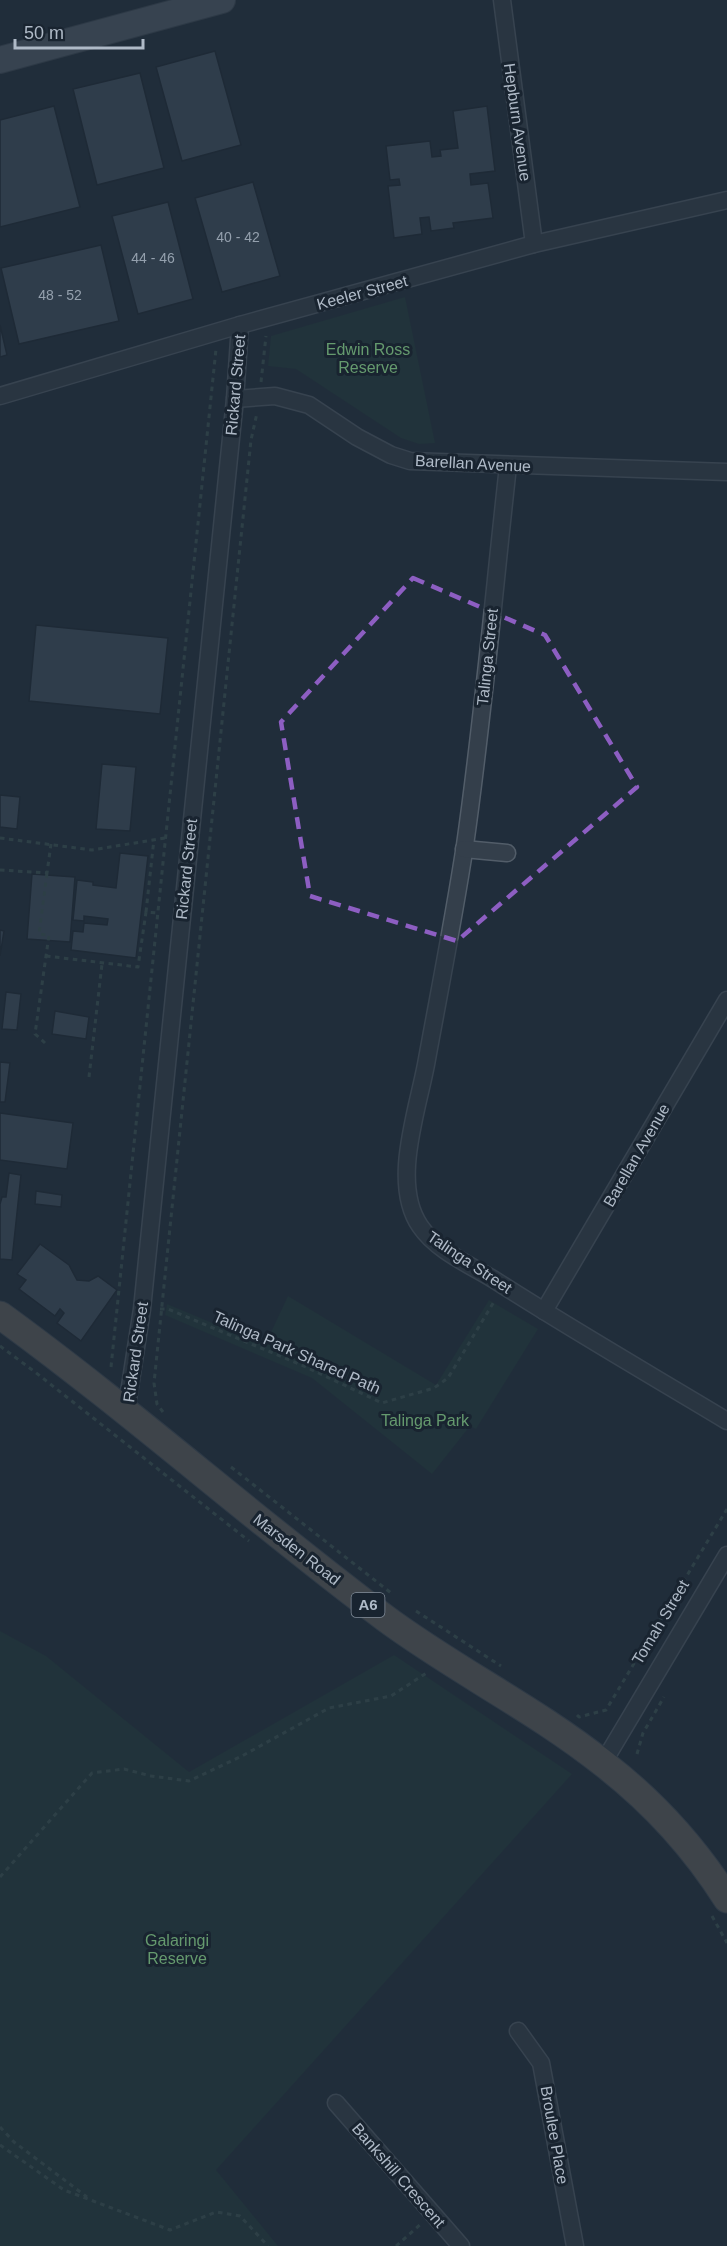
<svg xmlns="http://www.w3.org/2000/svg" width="727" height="2246" font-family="Helvetica,sans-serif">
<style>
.green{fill:#223a3c}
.building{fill:#415060;stroke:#1b2632;stroke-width:1.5}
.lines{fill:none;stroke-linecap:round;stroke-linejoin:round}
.minor-casing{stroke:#525d69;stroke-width:19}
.primary-casing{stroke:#3d4854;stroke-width:28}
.trunk-casing{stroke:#3f4a56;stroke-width:29}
.path{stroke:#3d5656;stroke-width:3;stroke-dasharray:4.5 4.5;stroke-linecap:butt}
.minor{stroke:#343f4b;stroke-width:16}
.primary{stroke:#525e6c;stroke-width:26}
.trunk{stroke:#62605e;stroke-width:27}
.marked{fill:none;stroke:#8d5ec2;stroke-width:4.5;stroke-dasharray:12 8;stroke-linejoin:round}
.labels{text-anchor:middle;stroke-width:6;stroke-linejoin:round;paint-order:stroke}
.number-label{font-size:14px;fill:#94a0ad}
.shield{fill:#192430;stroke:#828d9a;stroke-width:1.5}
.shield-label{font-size:15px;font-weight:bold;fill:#afbac7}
.street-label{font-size:16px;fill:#afbac7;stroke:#192430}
.park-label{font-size:16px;fill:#659a6e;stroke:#192430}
</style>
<rect width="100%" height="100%" fill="#202d3b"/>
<!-- green -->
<g class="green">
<polygon points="405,297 435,443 419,444 401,438 296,369 268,366 271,336"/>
<polygon points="288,1296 436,1385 489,1300 538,1329 476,1429 470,1426 432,1474 312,1378 165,1315 167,1304 265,1345"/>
<polygon points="0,1631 46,1656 189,1772 394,1655 572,1774 216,2170 278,2246 0,2246"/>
</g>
<!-- building -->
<g class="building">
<polygon points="215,51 241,145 182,161 156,67"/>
<polygon points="140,73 164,168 97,185 73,89"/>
<polygon points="54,106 80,207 0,227 0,120"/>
<polygon points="487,106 495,171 470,174 471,185 488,183 493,218 453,223 454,228 431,231 429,217 420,218 422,234 394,238 388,186 400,185 399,179 390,180 386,146 430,141 432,157 441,156 440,150 458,148 453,111"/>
<polygon points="253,182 280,276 222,292 195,198"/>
<polygon points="168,202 193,299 138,314 112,216"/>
<polygon points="101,245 119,321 19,344 1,268"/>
<polygon points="0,325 7,355 0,357"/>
<polygon points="36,625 168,638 160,714 29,701"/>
<polygon points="102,764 136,767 130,831 96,829"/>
<polygon points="0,795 20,797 17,829 0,827"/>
<polygon points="120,853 148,856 136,958 71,950 73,931 83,932 84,923 107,925 108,919 84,916 84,921 73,920 77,880 93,882 93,885 116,888"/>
<polygon points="32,874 75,877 70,942 27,939"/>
<polygon points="0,930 4,931 0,956"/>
<polygon points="6,992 21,994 17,1030 2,1029"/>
<polygon points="55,1011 89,1017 86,1039 52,1034"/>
<polygon points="0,1062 10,1063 5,1102 0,1102"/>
<polygon points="0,1113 73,1123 67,1169 0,1160"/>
<polygon points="9,1173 21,1175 12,1260 0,1259 0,1204 2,1197 6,1197"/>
<polygon points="36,1191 62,1195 61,1207 35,1204"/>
<polygon points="40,1244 69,1265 77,1280 89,1281 98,1276 117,1290 81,1341 57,1323 64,1313 60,1309 55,1316 19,1289 26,1280 17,1274"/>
</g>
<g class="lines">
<defs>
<g id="minor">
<polyline points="502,0 534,244"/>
<polyline points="0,396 240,325 534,244 727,200"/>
<polyline points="235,399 275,396 309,405 357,437 391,455 410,461 727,472"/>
<path d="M508,466C494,592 483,719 465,845C454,917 440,988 427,1059C419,1107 390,1182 420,1226C436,1250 468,1264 493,1279C569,1328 649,1374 727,1421"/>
<polyline points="464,849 507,853"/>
<polyline points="544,1311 727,1000"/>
<polyline points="126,1412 142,1309 235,399 240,325"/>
<polyline points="603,1763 727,1555"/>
<polyline points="518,2031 541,2063 575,2246"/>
<polyline points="336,2103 461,2246"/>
</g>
<polyline id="primary" points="0,60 222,0"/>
<path id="trunk" d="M0,1315C132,1411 254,1520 385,1618C455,1670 535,1709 604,1764C653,1802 694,1847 727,1899"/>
</defs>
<!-- minor casing -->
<use href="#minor" class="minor-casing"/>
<!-- primary casing -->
<use href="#primary" class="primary-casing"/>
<!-- trunk casing -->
<use href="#trunk" class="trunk-casing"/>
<!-- path -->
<g class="path">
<polyline points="261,382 266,336"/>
<polyline points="0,838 92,850 165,838"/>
<polyline points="0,870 47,873 51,844"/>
<polyline points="146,912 154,839"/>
<polyline points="46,956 138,967 146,912 157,913"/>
<polyline points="45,1043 35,1034 49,935 39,934 47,873"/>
<polyline points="89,1077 102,964"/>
<polyline points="160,1309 168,1309 306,1367 382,1403 434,1388 448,1378 495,1300"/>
<polyline points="0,1346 35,1372 249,1541"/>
<polyline points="111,1367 216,349"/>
<polyline points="163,1412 157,1404 154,1383 251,440 257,413"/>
<polyline points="231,1467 391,1593"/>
<polyline points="416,1611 501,1666"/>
<polyline points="577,1715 579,1717 606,1710 727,1509"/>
<polyline points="637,1754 643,1733 664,1697"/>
<polyline points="0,1877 92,1773 124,1769 151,1776 189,1781 242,1756 329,1708 391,1696 428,1672"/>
<polyline points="712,1916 727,1943"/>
<polyline points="0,2127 14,2142 87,2197"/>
<polyline points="0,2145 64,2190 170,2230 216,2212 240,2216 268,2246"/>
<polyline points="396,2246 422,2223"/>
</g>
<!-- minor -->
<use href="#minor" class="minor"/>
<!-- primary -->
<use href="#primary" class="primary"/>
<!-- trunk -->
<use href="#trunk" class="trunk"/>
</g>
<!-- marked area -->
<path d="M0 0H727V2246H0ZM413,578L545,635L637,787L457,941L310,896L281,722Z" fill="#202d3b" fill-opacity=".55" fill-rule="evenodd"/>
<path class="marked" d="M413,578L545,635L637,787L457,941L310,896L281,722Z"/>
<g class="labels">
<!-- number labels -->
<g class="number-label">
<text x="238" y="242">40 - 42</text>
<text x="153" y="263">44 - 46</text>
<text x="60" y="300">48 - 52</text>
</g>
<!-- shield labels -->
<rect class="shield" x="351.5" y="1593" width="33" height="24" rx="4.5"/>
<g class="shield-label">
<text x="368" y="1610">A6</text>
</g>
<!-- street labels -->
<g class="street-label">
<text transform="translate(518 122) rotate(82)" y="6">Hepburn Avenue</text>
<text transform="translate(362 292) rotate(-15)" y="6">Keeler Street</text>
<text transform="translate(235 385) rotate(-85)" y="6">Rickard Street</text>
<text transform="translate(473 463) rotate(3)" y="6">Barellan Avenue</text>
<text transform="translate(487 657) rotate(-84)" y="6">Talinga Street</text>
<text transform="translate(186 869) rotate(-84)" y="6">Rickard Street</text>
<text transform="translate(636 1155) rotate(-60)" y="6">Barellan Avenue</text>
<text transform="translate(470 1262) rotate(34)" y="6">Talinga Street</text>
<text transform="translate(135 1352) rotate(-82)" y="6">Rickard Street</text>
<text transform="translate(297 1352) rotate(24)" y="6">Talinga Park Shared Path</text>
<text transform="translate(297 1549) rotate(38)" y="6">Marsden Road</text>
<text transform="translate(660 1622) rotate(-59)" y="6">Tomah Street</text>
<text transform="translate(555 2135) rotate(80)" y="6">Broulee Place</text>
<text transform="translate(399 2175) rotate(49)" y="6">Bankshill Crescent</text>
</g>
<!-- park labels -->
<g class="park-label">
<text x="368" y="355">Edwin Ross<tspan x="368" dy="18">Reserve</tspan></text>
<text x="425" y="1426">Talinga Park</text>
<text x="177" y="1946">Galaringi<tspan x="177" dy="18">Reserve</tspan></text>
</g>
</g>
<!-- scale -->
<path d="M15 39v9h128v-9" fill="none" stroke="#afbac7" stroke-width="3"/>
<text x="24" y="39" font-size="18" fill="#afbac7" stroke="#192430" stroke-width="4.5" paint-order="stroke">50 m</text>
</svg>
